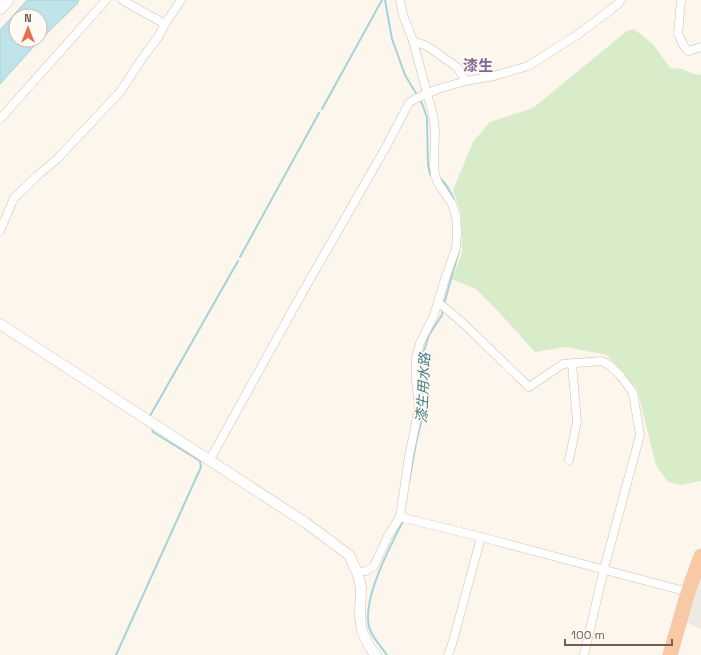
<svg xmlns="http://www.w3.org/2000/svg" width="701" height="655" font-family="'Space Grotesk','Noto Sans JP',sans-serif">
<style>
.industrial{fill:#efe9e4}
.green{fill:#d8ecc9}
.water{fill:#bfe3e8;stroke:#a5d3da;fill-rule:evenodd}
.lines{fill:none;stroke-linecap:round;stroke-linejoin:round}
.stream{stroke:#a5d3da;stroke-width:2}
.minor-casing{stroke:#d1beb0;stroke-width:9}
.tertiary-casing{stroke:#d1beb0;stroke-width:11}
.secondary-casing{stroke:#d6c0b0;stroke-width:12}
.trunk-casing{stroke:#dad1cd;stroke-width:15}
.minor{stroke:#fff;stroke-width:8}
.tertiary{stroke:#fff;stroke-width:10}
.secondary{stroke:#fff;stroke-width:11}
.trunk{stroke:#f9c8a4;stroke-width:14}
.labels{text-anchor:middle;stroke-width:3.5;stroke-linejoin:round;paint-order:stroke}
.water-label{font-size:14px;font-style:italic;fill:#437c86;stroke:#fffaf3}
.quarter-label{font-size:15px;font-weight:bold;fill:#846695;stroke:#fffaf3}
</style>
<rect width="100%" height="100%" fill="#fdf6ec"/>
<!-- industrial -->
<polygon class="industrial" points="701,574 701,629 685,622"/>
<!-- green -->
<polygon class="green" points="634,29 653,44 670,68 682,69 694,74 701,75 701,481 682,485 668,482 656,465 637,389 607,355 566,347 535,352 496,309 476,289 452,279 462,253 461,213 453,190 473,142 490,122 533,108 627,31"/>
<!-- water -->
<path class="water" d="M27,0H79L77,4L37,43L0,84V30ZM16,16H40V40H16Z"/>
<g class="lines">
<!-- stream -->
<g class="stream">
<polyline points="385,0 392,39 405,75 417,95"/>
<polyline points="420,100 423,106 427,118 428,165 430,174 432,175"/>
<polyline points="322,109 382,0"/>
<path d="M438,177C446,181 450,192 454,199"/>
<polyline points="240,257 319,113"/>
<polyline points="444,304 459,251"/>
<polyline points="150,416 238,261"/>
<polyline points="409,482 416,443 423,414 421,376 423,354 429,335 442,315 443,309"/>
<polyline points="116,655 201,467 200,461 153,432 152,427"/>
<path d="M387,655C382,648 375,640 371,632C358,606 390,547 402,523L403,520"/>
</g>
<defs>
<g id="minor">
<polyline points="122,0 165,24"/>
<polyline points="681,0 678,34 684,46 688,51 701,47"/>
<polyline points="413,41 427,46 457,67 466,81"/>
<polyline points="0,119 106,0"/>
<polyline points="0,231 14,198 38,175 57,159 120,92 141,60 158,37 165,24 181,0"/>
<polyline points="438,302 464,324 529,387 563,364 602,361 609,365 620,375 633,393 640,435 604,569 584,655"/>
<polyline points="569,460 577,422 572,363"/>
<polyline points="209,461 301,295 386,147 409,103 415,99 438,89 466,81 494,76 528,66 577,35 617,5 621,0"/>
<polyline points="400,517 481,537 688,592"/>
<polyline points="357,572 366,571 374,566 388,536 400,517 409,456 419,408 416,380 416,358 420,343 434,315 445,279 456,248 457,232 456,216 452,204 438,183 435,175 434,167 435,130 433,115 413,41 403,15 400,0"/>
<polyline points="448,655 453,641 481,537"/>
</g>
<polyline id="tertiary" points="0,324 306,523 349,555 357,572 361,587 360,616 362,631 370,648 376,655"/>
<polyline id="secondary" points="0,9 8,0"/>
<polyline id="trunk" points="670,655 688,592 701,556"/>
</defs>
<!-- minor casing -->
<use href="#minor" class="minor-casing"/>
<!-- tertiary casing -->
<use href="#tertiary" class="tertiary-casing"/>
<!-- secondary casing -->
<use href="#secondary" class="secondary-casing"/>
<!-- trunk casing -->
<use href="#trunk" class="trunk-casing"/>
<!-- minor -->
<use href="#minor" class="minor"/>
<!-- tertiary -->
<use href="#tertiary" class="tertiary"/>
<!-- secondary -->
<use href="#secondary" class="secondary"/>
<!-- trunk -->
<use href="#trunk" class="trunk"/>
</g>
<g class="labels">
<!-- water labels -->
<g class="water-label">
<text transform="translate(423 388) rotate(-87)" y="5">漆生用水路</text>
</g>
<!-- quarter labels -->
<g class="quarter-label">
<text x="478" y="71">漆生</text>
</g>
</g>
<!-- north arrow -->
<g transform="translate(28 28)"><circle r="19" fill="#fffaf3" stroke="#cabbb1"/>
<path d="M0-3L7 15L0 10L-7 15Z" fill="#e76f51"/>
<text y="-6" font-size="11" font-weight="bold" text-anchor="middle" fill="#7a5c4d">N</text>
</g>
<!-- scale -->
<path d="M565 639v6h107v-6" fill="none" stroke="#7a5c4d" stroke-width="2"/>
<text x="571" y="639" font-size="12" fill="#7a5c4d" stroke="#fffaf3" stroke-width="3" paint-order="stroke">100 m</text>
</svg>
